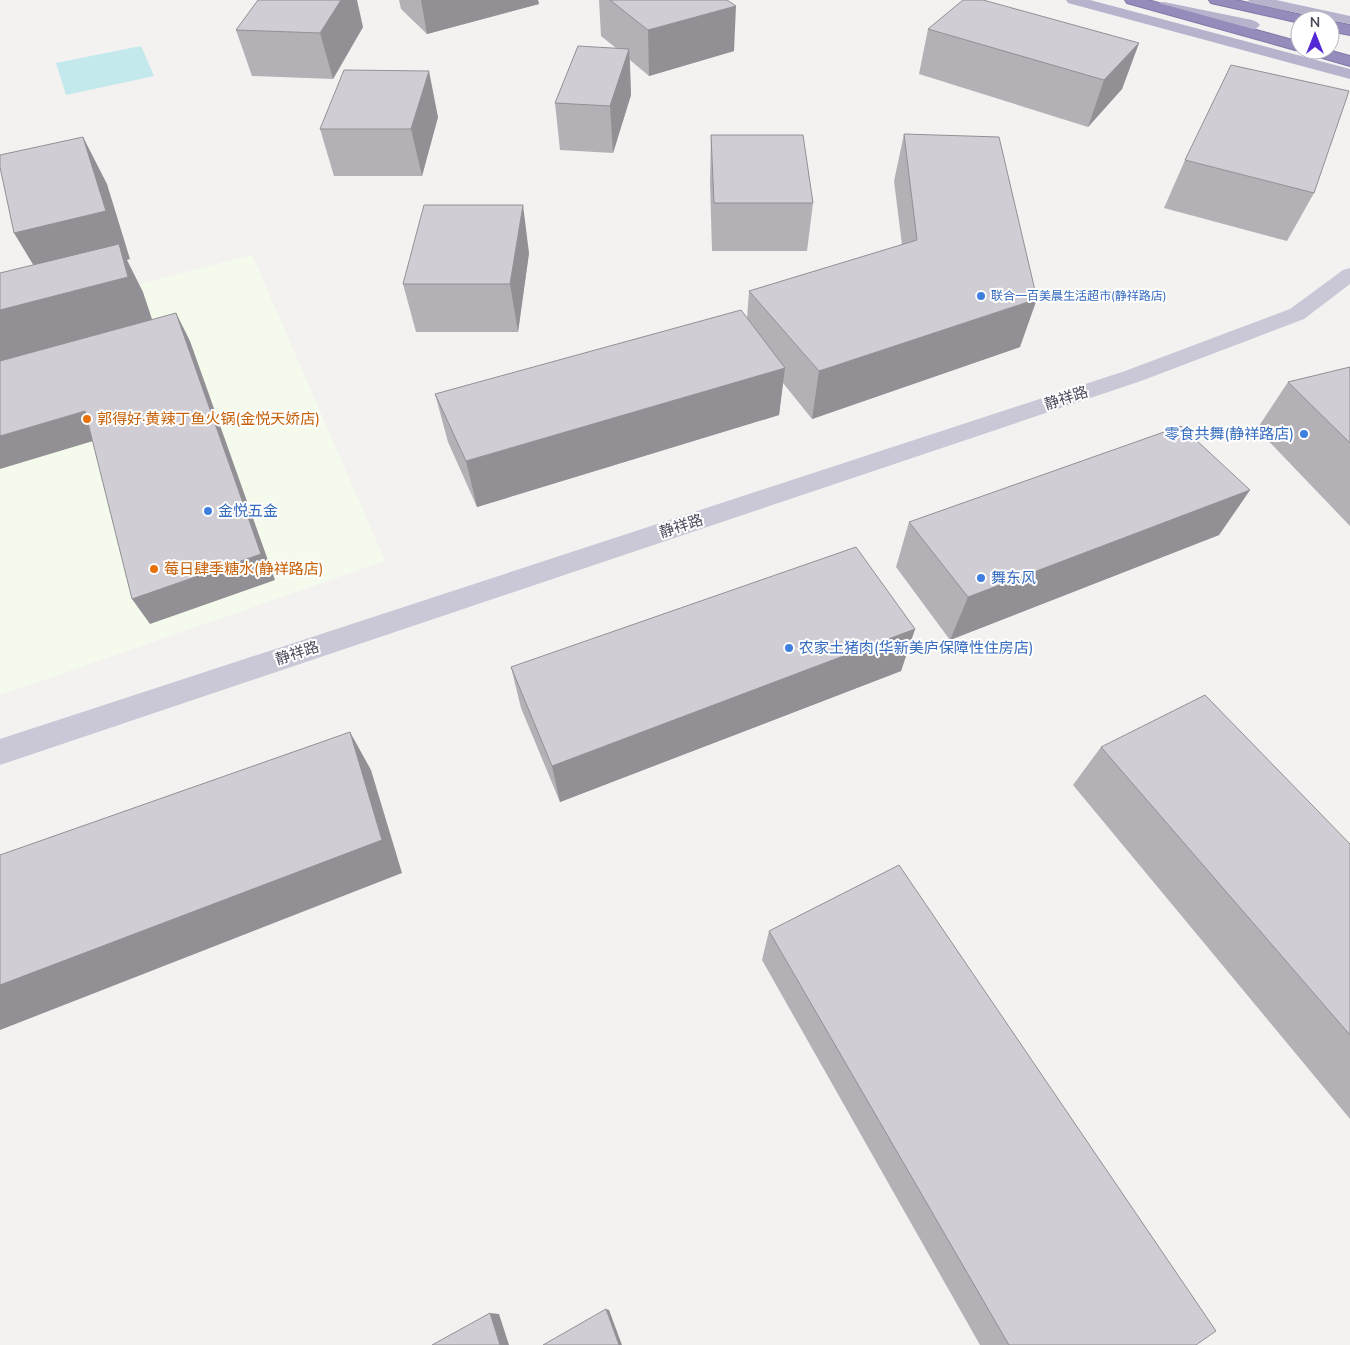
<svg xmlns="http://www.w3.org/2000/svg" width="1350" height="1345" font-family="'Nunito Sans','Noto Sans SC',sans-serif">
<style>
.commercial{fill:#f5fbec}
.green{fill:#c3e9ec}
.lines{fill:none;stroke-linecap:round;stroke-linejoin:round}
.highway-casing{stroke:#8278a7;stroke-width:2}
.minor{fill:#cac8d6;fill-rule:evenodd}
.major{fill:#b8b3cd;fill-rule:evenodd}
.highway{fill:#968cbb;fill-rule:evenodd}
.wall{fill:#b3b1b6}
.shaded-wall{fill:#929094}
.building{fill:#d0ced4;stroke:#929094}
.shop-dot{fill:#3f7fe0;stroke:#fff;stroke-width:2}
.food-dot{fill:#e8710a;stroke:#fff;stroke-width:2}
.labels{text-anchor:middle;stroke-width:4;stroke-linejoin:round;paint-order:stroke}
.far-shop-label{font-size:12px;fill:#366cbe;stroke:#fff;text-anchor:start}
.street-label{font-size:15px;fill:#4d4a5c;stroke:#fff}
.food-label{font-size:15px;fill:#c56008;stroke:#fff;text-anchor:start}
.shop-label{font-size:15px;fill:#366cbe;stroke:#fff;text-anchor:start}
</style>
<rect width="100%" height="100%" fill="#f3f2f1"/>
<!-- commercial -->
<polygon class="commercial" points="252,255 385,561 0,695 0,320"/>
<!-- green -->
<polygon class="green" points="141,46 154,76 66,95 56,63"/>
<g class="lines">
<defs>
<g id="highway">
<polygon points="1125,0 1148,0 1300,42 1300,50 1328,50 1350,56 1350,66 1305,53 1304,51 1295,50 1127,3"/>
<polygon points="1209,0 1236,0 1311,17 1313,20 1300,20 1300,23 1211,3"/>
<polygon points="1330,21 1350,25 1350,35 1330,31"/>
</g>
</defs>
<!-- highway casing -->
<use href="#highway" class="highway-casing"/>
<!-- minor -->
<polygon class="minor" points="1350,268 1350,284 1304,319 1141,381 0,765 0,739 1125,371 1290,309 1343,270"/>
<!-- major -->
<g class="major">
<polygon points="1066,0 1090,0 1350,69 1350,79 1068,3"/>
<polygon points="1248,0 1276,0 1350,16 1350,24 1255,4 1250,3"/>
<polygon points="1164,2 1252,20 1257,22 1260,25 1257,28 1252,30 1159,9 1157,6 1159,3"/>
</g>
<!-- highway -->
<use href="#highway" class="highway"/>
</g>
<!-- wall -->
<g class="wall">
<polygon points="399,0 538,0 539,4 427,34 401,9"/>
<polygon points="599,0 727,0 734,51 649,76 630,60 631,95 613,153 560,150 555,103 616,48 601,36"/>
<polygon points="363,27 333,79 252,76 236,30"/>
<polygon points="928,29 1139,43 1122,89 1088,127 919,74"/>
<polygon points="438,117 422,176 334,176 320,129"/>
<polygon points="904,134 1020,347 812,419 783,383 779,415 477,507 448,442 435,394 747,319 749,291 902,245 894,181"/>
<polygon points="711,135 813,203 807,251 712,251 710,182"/>
<polygon points="1185,160 1314,193 1287,241 1164,208"/>
<polygon points="529,253 518,332 416,332 403,284"/>
<polygon points="1350,367 1350,526 1257,429 1288,382"/>
<polygon points="1250,490 1219,535 950,640 896,567 909,522"/>
<polygon points="915,629 901,671 560,802 521,708 511,667"/>
<polygon points="1101,747 1350,844 1350,1119 1073,785"/>
<polygon points="769,931 1196,1345 980,1345 762,960"/>
</g>
<!-- shaded-wall -->
<g class="shaded-wall">
<polygon points="341,0 357,0 363,27 333,79 320,33"/>
<polygon points="421,0 538,0 539,4 427,34"/>
<polygon points="736,6 734,51 649,76 648,30"/>
<polygon points="1139,43 1122,89 1088,127 1104,80"/>
<polygon points="629,49 631,95 613,153 610,106"/>
<polygon points="429,71 438,117 422,176 411,129"/>
<polygon points="83,137 107,184 130,259 127,260 143,292 154,325 0,366 0,310 43,281 14,233"/>
<polygon points="523,205 529,253 518,332 510,284"/>
<polygon points="1037,299 1020,347 812,419 819,371"/>
<polygon points="176,313 190,341 275,580 150,624 132,599"/>
<polygon points="785,368 779,415 477,507 466,461"/>
<polygon points="85,411 103,438 0,469 0,436"/>
<polygon points="1250,490 1219,535 950,640 968,597"/>
<polygon points="915,629 901,671 560,802 552,766"/>
<polygon points="350,732 371,770 402,873 0,1030 0,985"/>
<polygon points="606,1309 609,1310 622,1345 619,1345"/>
<polygon points="490,1313 499,1314 509,1345 500,1345"/>
</g>
<!-- building -->
<g class="building">
<polygon points="258,0 341,0 320,33 236,30"/>
<polygon points="610,0 727,0 736,6 648,30"/>
<polygon points="963,0 983,0 1139,43 1104,80 928,29"/>
<polygon points="578,46 629,49 610,106 555,103"/>
<polygon points="1231,65 1349,91 1314,193 1185,160"/>
<polygon points="344,70 429,71 411,129 320,129"/>
<polygon points="904,134 999,137 1037,299 819,371 749,291 917,240"/>
<polygon points="711,135 803,135 813,203 714,203"/>
<polygon points="83,137 106,211 14,233 0,167 0,155"/>
<polygon points="424,205 523,205 510,284 403,284"/>
<polygon points="119,244 128,277 0,310 0,273"/>
<polygon points="741,310 785,368 466,461 435,394"/>
<polygon points="176,313 261,554 132,599 85,411 0,436 0,361"/>
<polygon points="1350,367 1350,443 1288,382"/>
<polygon points="1181,426 1250,490 968,597 909,522"/>
<polygon points="856,547 915,629 552,766 511,667"/>
<polygon points="1205,695 1350,844 1350,1035 1101,747"/>
<polygon points="350,732 382,840 0,985 0,855"/>
<polygon points="899,865 1216,1331 1196,1345 1009,1345 769,931"/>
<polygon points="606,1309 619,1345 543,1345"/>
<polygon points="490,1313 500,1345 432,1345"/>
</g>
<!-- markers -->
<g class="shop-dot">
<circle cx="981" cy="296" r="5"/>
<circle cx="1304" cy="434" r="5"/>
<circle cx="208" cy="511" r="5"/>
<circle cx="981" cy="578" r="5"/>
<circle cx="789" cy="648" r="5"/>
</g>
<g class="food-dot">
<circle cx="87" cy="419" r="5"/>
<circle cx="154" cy="569" r="5"/>
</g>
<g class="labels">
<!-- far-shop labels -->
<g class="far-shop-label">
<text x="991" y="300">联合一百美晨生活超市(静祥路店)</text>
</g>
<!-- street labels -->
<g class="street-label">
<text transform="translate(1066 398) rotate(-18)" y="5">静祥路</text>
<text transform="translate(681 526) rotate(-18)" y="5">静祥路</text>
<text transform="translate(297 653) rotate(-18)" y="5">静祥路</text>
</g>
<!-- food labels -->
<g class="food-label">
<text x="97" y="424">郭得好·黄辣丁鱼火锅(金悦天娇店)</text>
<text x="164" y="574">莓日肆季糖水(静祥路店)</text>
</g>
<!-- shop labels -->
<g class="shop-label">
<text x="1294" y="439" text-anchor="end">零食共舞(静祥路店)</text>
<text x="218" y="516">金悦五金</text>
<text x="991" y="583">舞东风</text>
<text x="799" y="653">农家土猪肉(华新美庐保障性住房店)</text>
</g>
</g>
<!-- north arrow -->
<g transform="translate(1315 35)"><circle r="24" fill="#ffffff" stroke="#b8b7be"/>
<path d="M0-4L9 19L0 12L-9 19Z" fill="#5528d5"/>
<text y="-8" font-size="14" font-weight="bold" text-anchor="middle" fill="#4d4a5c">N</text>
</g>
</svg>
